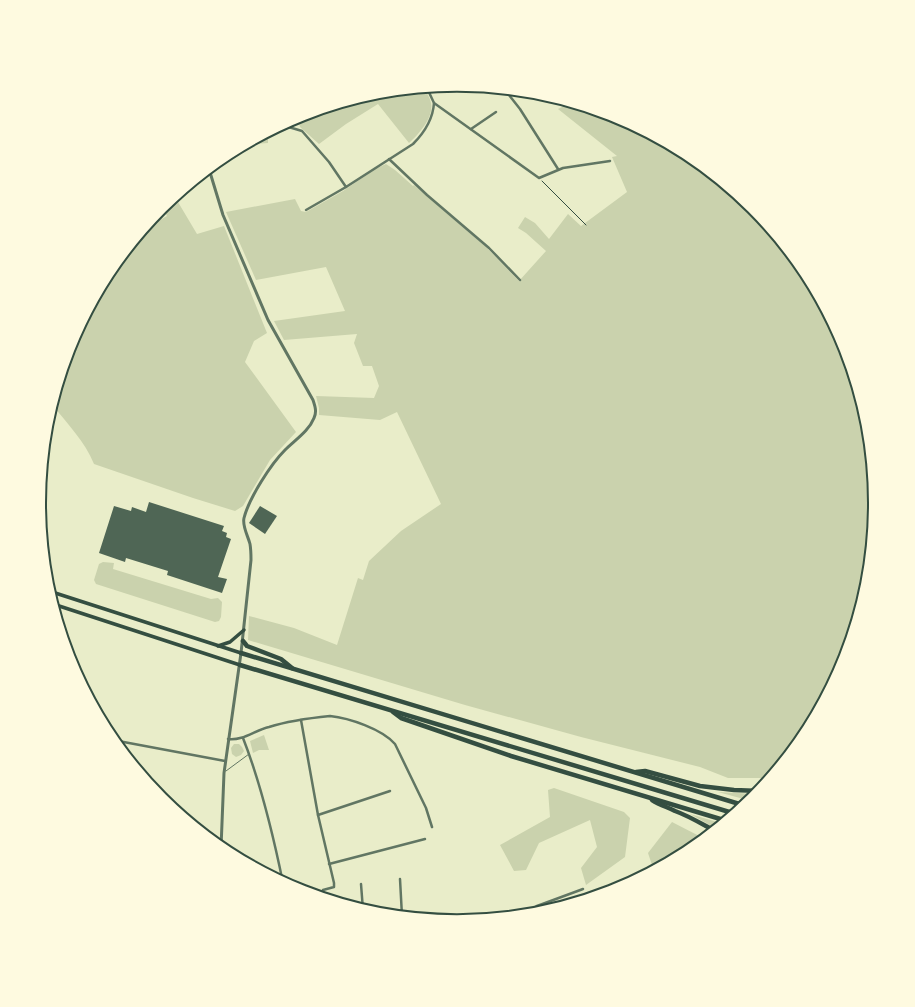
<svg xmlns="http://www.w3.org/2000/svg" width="915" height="1007" font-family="Roboto,sans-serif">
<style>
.green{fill:#cad2ad}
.building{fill:#4f6655}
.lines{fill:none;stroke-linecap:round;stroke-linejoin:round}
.path{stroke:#344e41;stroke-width:1}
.service{stroke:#617663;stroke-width:1}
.minor{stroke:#617663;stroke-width:2.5}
.tertiary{stroke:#617663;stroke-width:3}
.secondary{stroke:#344e41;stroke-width:3.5}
.motorway{stroke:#344e41;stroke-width:4.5}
.rim{fill:none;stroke:#344e41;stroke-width:2}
</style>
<rect width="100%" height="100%" fill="#e9edc9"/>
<!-- green -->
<g class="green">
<path d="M424,88C427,93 430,98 431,103C434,117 419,134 409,143L378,104L346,124L319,144L300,127L298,117L372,94L375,98L382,92Z"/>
<polygon points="566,105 582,107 582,106 618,117 656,137 656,142 676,150 679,150 690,156 754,208 806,271 844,344 868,422 876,504 868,585 844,664 805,736 771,778 728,778 700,767 581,737 465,705 248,640 249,616 294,628 337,645 358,578 363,580 369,561 401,531 441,504 397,412 380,420 319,415 319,408 316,396 374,398 379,386 372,366 363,366 354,343 357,334 284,340 274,321 345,311 326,267 256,280 226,212 295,199 301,211 306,212 343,191 375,169 386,164 395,170 413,186 414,185 486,247 519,281 546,251 526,233 518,228 525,217 535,223 549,239 568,214 581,226 627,192 612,157 617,156 558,109"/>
<polygon points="268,133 268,143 254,144 254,140"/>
<path d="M175,197L197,234L224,226L267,333L254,341L245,362L296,432L270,460L243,506L235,511L193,498L94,464C85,441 67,424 52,404L71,343L76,334L79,337L90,321L86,315L110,271L156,214L160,220L167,216L162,207Z"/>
<polygon points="103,562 114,563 113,569 211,599 218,598 222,602 221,617 219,621 215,622 96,584 94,580 99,564"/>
<polygon points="264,735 269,750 259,750 253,753 250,741"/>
<polygon points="234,744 239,744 242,747 244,751 241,755 236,757 232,754 231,748"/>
<polygon points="554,788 624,812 630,818 625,857 586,885 581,868 597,847 590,820 539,843 526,870 514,871 500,845 550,817 548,790"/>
<polygon points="718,792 758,794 751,801"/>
<polygon points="690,814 724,824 717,829"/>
<polygon points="672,822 705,839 690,852 654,871 648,853"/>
</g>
<!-- building -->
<g class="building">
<polygon points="149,502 224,526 222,531 227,533 226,537 231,539 218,577 227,579 222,593 167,575 168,571 126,558 125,562 99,553 114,506 131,511 132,507 146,512"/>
<polygon points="260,506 277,516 265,534 249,523"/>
</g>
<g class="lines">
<!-- path -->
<polyline class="path" points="542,181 586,225"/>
<!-- service -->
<polyline class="service" points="226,771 249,754"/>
<!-- minor -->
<g class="minor">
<polyline points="427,88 434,103 539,178 563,168 610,161"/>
<polyline points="505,90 520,109 558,169"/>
<path d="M282,125L302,131L329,162L346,187L413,144C424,133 433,119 434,103"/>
<polyline points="471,129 496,112"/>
<polyline points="389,159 427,195 489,248 520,280"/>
<polyline points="306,210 346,187"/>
<polyline points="301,720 318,815 334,883 334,887 323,890 322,898"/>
<path d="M243,738C261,784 273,834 283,883"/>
<path d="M228,739C243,741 255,730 269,727C288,721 310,718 330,716C349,718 382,729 395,744L426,808L432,827"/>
<polyline points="113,740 225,761"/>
<polyline points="318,815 390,791"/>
<polyline points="329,864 425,839"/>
<polyline points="400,879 402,916"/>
<polyline points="361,884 363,910"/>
<polyline points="537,906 543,913"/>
<polyline points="523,916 537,906 583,889"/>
</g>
<!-- tertiary -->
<path class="tertiary" d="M209,169L223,215L268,320L313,400C315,406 317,412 314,418C309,431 295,440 285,450C271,464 249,498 244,518C242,526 248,536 250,544C251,550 251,554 251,560L241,653L224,773L221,848"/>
<!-- secondary -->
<g class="secondary">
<polyline points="49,591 241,653"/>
<polyline points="53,604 240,665"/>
<polyline points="218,646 230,642 244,630"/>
</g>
<!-- motorway -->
<g class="motorway">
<polyline points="243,641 247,646 281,659 292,668"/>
<polyline points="241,653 746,806"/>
<polyline points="240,665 736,814"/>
<polyline points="393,712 401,718 511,756 727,821"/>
<polyline points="636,772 645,771 700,786 734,790 760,791"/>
<path d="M652,800C660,805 667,807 675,811C689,816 702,824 715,831"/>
</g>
</g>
<!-- crop -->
<path d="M0 0H915V1007H0ZM46 503a411 411 0 1 1 822 0a411 411 0 1 1-822 0Z" fill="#fefae0" fill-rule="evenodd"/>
<path class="rim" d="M46 503a411 411 0 1 1 822 0a411 411 0 1 1-822 0Z"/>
</svg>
